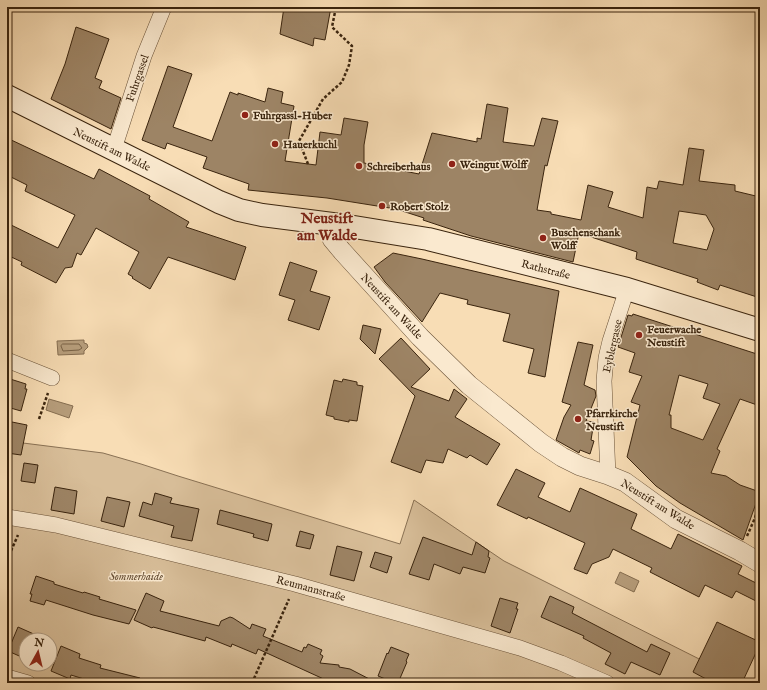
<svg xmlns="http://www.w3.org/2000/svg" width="767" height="690" font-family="'IM FELL English',serif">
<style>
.green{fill:#d8be99;stroke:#897154;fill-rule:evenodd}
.water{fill:#b79e7c;stroke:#856d50}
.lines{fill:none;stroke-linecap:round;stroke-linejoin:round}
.shore{stroke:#786145;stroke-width:1}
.building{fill:#9d8465;stroke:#3a240e;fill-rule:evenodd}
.minor-casing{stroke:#6a5238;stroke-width:16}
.tertiary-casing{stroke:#6a5238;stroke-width:20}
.secondary-casing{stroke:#3a240e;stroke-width:24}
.path{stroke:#3a240e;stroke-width:2.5;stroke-dasharray:3 2;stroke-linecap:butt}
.minor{stroke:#fae9cf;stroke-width:15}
.tertiary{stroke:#fae9cf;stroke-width:19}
.secondary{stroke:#fae9cf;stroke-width:22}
.poi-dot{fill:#8f2418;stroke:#fae9cf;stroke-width:1.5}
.labels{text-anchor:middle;stroke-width:3;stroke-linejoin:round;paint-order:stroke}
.street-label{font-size:11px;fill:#3a240e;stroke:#fae9cf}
.poi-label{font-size:11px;font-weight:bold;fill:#3a240e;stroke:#fae9cf;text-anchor:start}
.park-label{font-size:11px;font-style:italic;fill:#624a31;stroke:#fae9cf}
.district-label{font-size:15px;font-weight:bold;fill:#7a1f14;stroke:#fae9cf}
</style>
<rect width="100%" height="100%" fill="#f8ddb5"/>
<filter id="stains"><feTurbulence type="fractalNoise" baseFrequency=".005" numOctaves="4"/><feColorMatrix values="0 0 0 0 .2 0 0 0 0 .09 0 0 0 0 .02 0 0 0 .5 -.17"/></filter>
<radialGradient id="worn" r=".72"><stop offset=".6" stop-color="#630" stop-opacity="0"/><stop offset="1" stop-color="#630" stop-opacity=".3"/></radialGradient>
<!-- green -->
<path class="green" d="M7,441L103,453L141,464L178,476L400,544L414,500L504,561L747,683H7ZM26,640H50V664H26Z"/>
<!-- water -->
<g class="water">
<polygon points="84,340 84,343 87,344 88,347 84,351 84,354 58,355 57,341"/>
<polygon points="49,399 73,406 69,418 46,410"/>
<polygon points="620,572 639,581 634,592 615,583"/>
</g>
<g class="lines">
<!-- shore -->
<polygon class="shore" points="63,344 79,344 82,348 79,350 63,351 61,346"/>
</g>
<!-- building -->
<g class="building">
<polygon points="284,7 331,7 325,40 314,38 313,46 280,34"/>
<polygon points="76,27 109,39 95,78 102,81 99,88 121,98 111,129 51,99 65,64"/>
<path d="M168,66L192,74L173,127L212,141L230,92L238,95V93L265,102L268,88L283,92L281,103L294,106L285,161L316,165L320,132L341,135L344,118L368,122L364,145V163L419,174L432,133L477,142V138L481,139L487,104L508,108L503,142L534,146L542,118L558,121L547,166L545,165L537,210L551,212V214L581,220L588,185L613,192L608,207L643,218L647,187L657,189L659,181L683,185L689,148L704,150L699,181L735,185V191L760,197V298L720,285L718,290L697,282L698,279L636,259L637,252L579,233L573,262L471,236L423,220L424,218L396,209L327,198L248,190L249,184L203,168L207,157L167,143L165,149L142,140ZM679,211L706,215L714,229L707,250L673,243Z"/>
<polygon points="7,138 94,179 99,169 150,196 149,199 189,222 186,227 246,247 235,280 168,257 150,289 132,278 133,277 128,274 139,252 96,228 81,255 77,253 72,267 65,268 56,283 21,265 22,262 7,255 7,223 58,248 75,215 25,191 27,185 7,175"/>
<polygon points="393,253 422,259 559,291 545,377 528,373 534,349 503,341 510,314 467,304 468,300 440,293 422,322 385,282 374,267"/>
<polygon points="290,262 317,271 310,291 330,297 319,330 288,320 295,300 279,295"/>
<path d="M633,314L760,355V406L740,399L717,449L720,451L711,473L726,476L740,485L760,492L743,540L680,503L656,486L627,457L640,405L631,402L642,376L629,372L635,353L618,347L628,315L632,316ZM679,375L708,384L703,398L720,404L703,440L671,428V415H669Z"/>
<polygon points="363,325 381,329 375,354 360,339"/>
<polygon points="401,338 430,369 411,387 449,401 454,389 467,399 455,417 500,444 487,465 470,455 467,458 448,449 443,463 426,460 421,473 391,462 415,396 379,359"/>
<polygon points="578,342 593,345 584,385 595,390 596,396 586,421 594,422 591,440 594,441 590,454 580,450 579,453 556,440 564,417 571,405 562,402"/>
<polygon points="7,378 26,384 25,389 27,389 21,411 7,407"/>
<polygon points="343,379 357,382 357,385 363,386 357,421 349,420 349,422 334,419 334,417 326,415 334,380 342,382"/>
<polygon points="7,421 27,425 21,455 7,453"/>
<polygon points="24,463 38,465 35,483 21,481"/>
<polygon points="516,469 545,483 538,497 570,512 580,488 637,514 631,529 671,549 678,534 742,566 738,574 760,585 760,603 736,591 732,598 705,585 699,597 650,572 652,568 613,549 609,557 592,564 587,574 574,569 585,543 528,517 527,519 497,505"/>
<polygon points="55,487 77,491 74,514 51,510"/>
<polygon points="155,493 172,498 170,503 199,509 192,541 171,537 174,526 139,516 143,502 152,505"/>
<polygon points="107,497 130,502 124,527 101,521"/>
<polygon points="220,510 272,524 268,541 253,537 254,534 217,524"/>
<polygon points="300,531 314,535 310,549 296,546"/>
<polygon points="423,537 472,555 476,542 489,551 488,557 490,558 485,573 463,567 460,574 434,564 429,580 409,574"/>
<polygon points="337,546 362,552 354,581 330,575"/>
<polygon points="375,552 392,557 387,573 370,567"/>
<polygon points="36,576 54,582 54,584 83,593 84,592 100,597 99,599 136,610 129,624 93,615 46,600 44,605 30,601 32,594 30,594"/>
<polygon points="146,593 164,601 160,611 219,626 221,621 230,617 233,618 250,629 252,624 266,629 263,636 302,652 304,647 306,648 308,644 322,650 320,654 323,656 320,663 339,665 339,667 350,669 377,683 340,683 328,681 258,649 256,654 232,644 231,647 206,637 205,641 153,627 152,628 134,620"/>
<polygon points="550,596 574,607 572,613 647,652 651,644 670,653 660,675 631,662 625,674 605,664 611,653 583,638 584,636 541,617"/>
<polygon points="500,598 518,603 516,609 518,609 510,633 491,626"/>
<polygon points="717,622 760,642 760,644 742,683 719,683 706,679 693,672"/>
<polygon points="18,627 36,635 34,640 26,640 26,659 8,651"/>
<polygon points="61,646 80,654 79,658 101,665 100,668 140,678 139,683 97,683 71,675 70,679 51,671"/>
<polygon points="391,647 409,654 406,661 407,662 398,683 395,683 378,676 387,653 388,654"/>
</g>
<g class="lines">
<defs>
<g id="minor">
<polyline points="114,149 144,56 164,7"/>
<polyline points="7,360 52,378"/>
<polyline points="608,475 604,381 606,358 610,341 627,289"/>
<polyline points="7,517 56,525 295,584 520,648 561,663 607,683"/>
<polyline points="7,677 28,683"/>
</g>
<polyline id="tertiary" points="327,223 332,239 342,251 420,337 469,385 541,443 562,457 580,466 608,475 625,482 676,519 740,551 760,563"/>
<polyline id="secondary" points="7,96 219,202 239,210 262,215 348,226 428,239 627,289 760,330"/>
</defs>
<!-- minor casing -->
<use href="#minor" class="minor-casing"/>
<!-- tertiary casing -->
<use href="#tertiary" class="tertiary-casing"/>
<!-- secondary casing -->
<use href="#secondary" class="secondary-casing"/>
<!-- path -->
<g class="path">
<polyline points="308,164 299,141 323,99 342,82 349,65 352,46 332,27 336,7"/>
<polyline points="39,419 48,393"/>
<polyline points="747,536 755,518 760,498"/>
<polyline points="7,560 18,535"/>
<polyline points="252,683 289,599"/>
</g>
<!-- minor -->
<use href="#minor" class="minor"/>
<!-- tertiary -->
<use href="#tertiary" class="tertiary"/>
<!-- secondary -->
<use href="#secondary" class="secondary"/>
</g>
<!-- markers -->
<g class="poi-dot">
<circle cx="245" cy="115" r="4"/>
<circle cx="275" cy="144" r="4"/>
<circle cx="452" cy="164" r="4"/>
<circle cx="359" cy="166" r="4"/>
<circle cx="382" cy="206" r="4"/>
<circle cx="543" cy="238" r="4"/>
<circle cx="639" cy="335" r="4"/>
<circle cx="578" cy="419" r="4"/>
</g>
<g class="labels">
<!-- street labels -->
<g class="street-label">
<text transform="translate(137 78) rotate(-71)" y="4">Fuhrgassel</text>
<text transform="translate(112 149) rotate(26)" y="4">Neustift am Walde</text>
<text transform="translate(546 269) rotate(14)" y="4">Rathstraße</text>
<text transform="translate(392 306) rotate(47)" y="4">Neustift am Walde</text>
<text transform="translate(612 346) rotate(-77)" y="4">Eyblergasse</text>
<text transform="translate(658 504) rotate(32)" y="4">Neustift am Walde</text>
<text transform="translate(311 588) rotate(15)" y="4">Reumannstraße</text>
</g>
<!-- poi labels -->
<g class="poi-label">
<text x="253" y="119">Fuhrgassl-Huber</text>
<text x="283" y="148">Hauerkuchl</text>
<text x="460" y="168">Weingut Wolff</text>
<text x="367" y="170">Schreiberhaus</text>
<text x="390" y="210">Robert Stolz</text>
<text x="551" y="236">Buschenschank<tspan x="551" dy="13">Wolff</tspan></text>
<text x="647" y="333">Feuerwache<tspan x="647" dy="13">Neustift</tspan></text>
<text x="586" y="417">Pfarrkirche<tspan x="586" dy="13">Neustift</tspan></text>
</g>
<!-- park labels -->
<g class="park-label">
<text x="136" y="580">Sommerhaide</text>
</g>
<!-- district labels -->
<g class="district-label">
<text x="327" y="223">Neustift<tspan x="327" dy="17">am Walde</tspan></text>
</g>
</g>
<!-- margin -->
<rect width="767" height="690" fill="none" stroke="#f8ddb5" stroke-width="24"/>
<rect x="8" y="8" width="751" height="674" fill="none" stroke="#3a240e" stroke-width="2"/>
<rect x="12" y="12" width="743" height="666" fill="none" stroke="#3a240e"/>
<!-- north arrow -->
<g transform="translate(38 652) rotate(8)"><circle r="19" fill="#fae9cf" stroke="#ad9a82"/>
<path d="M0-3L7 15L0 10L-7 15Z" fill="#8f2418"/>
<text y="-6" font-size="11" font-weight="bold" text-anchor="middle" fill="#3a240e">N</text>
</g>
<rect width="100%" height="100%" filter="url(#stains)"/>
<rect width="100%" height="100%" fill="url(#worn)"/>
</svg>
